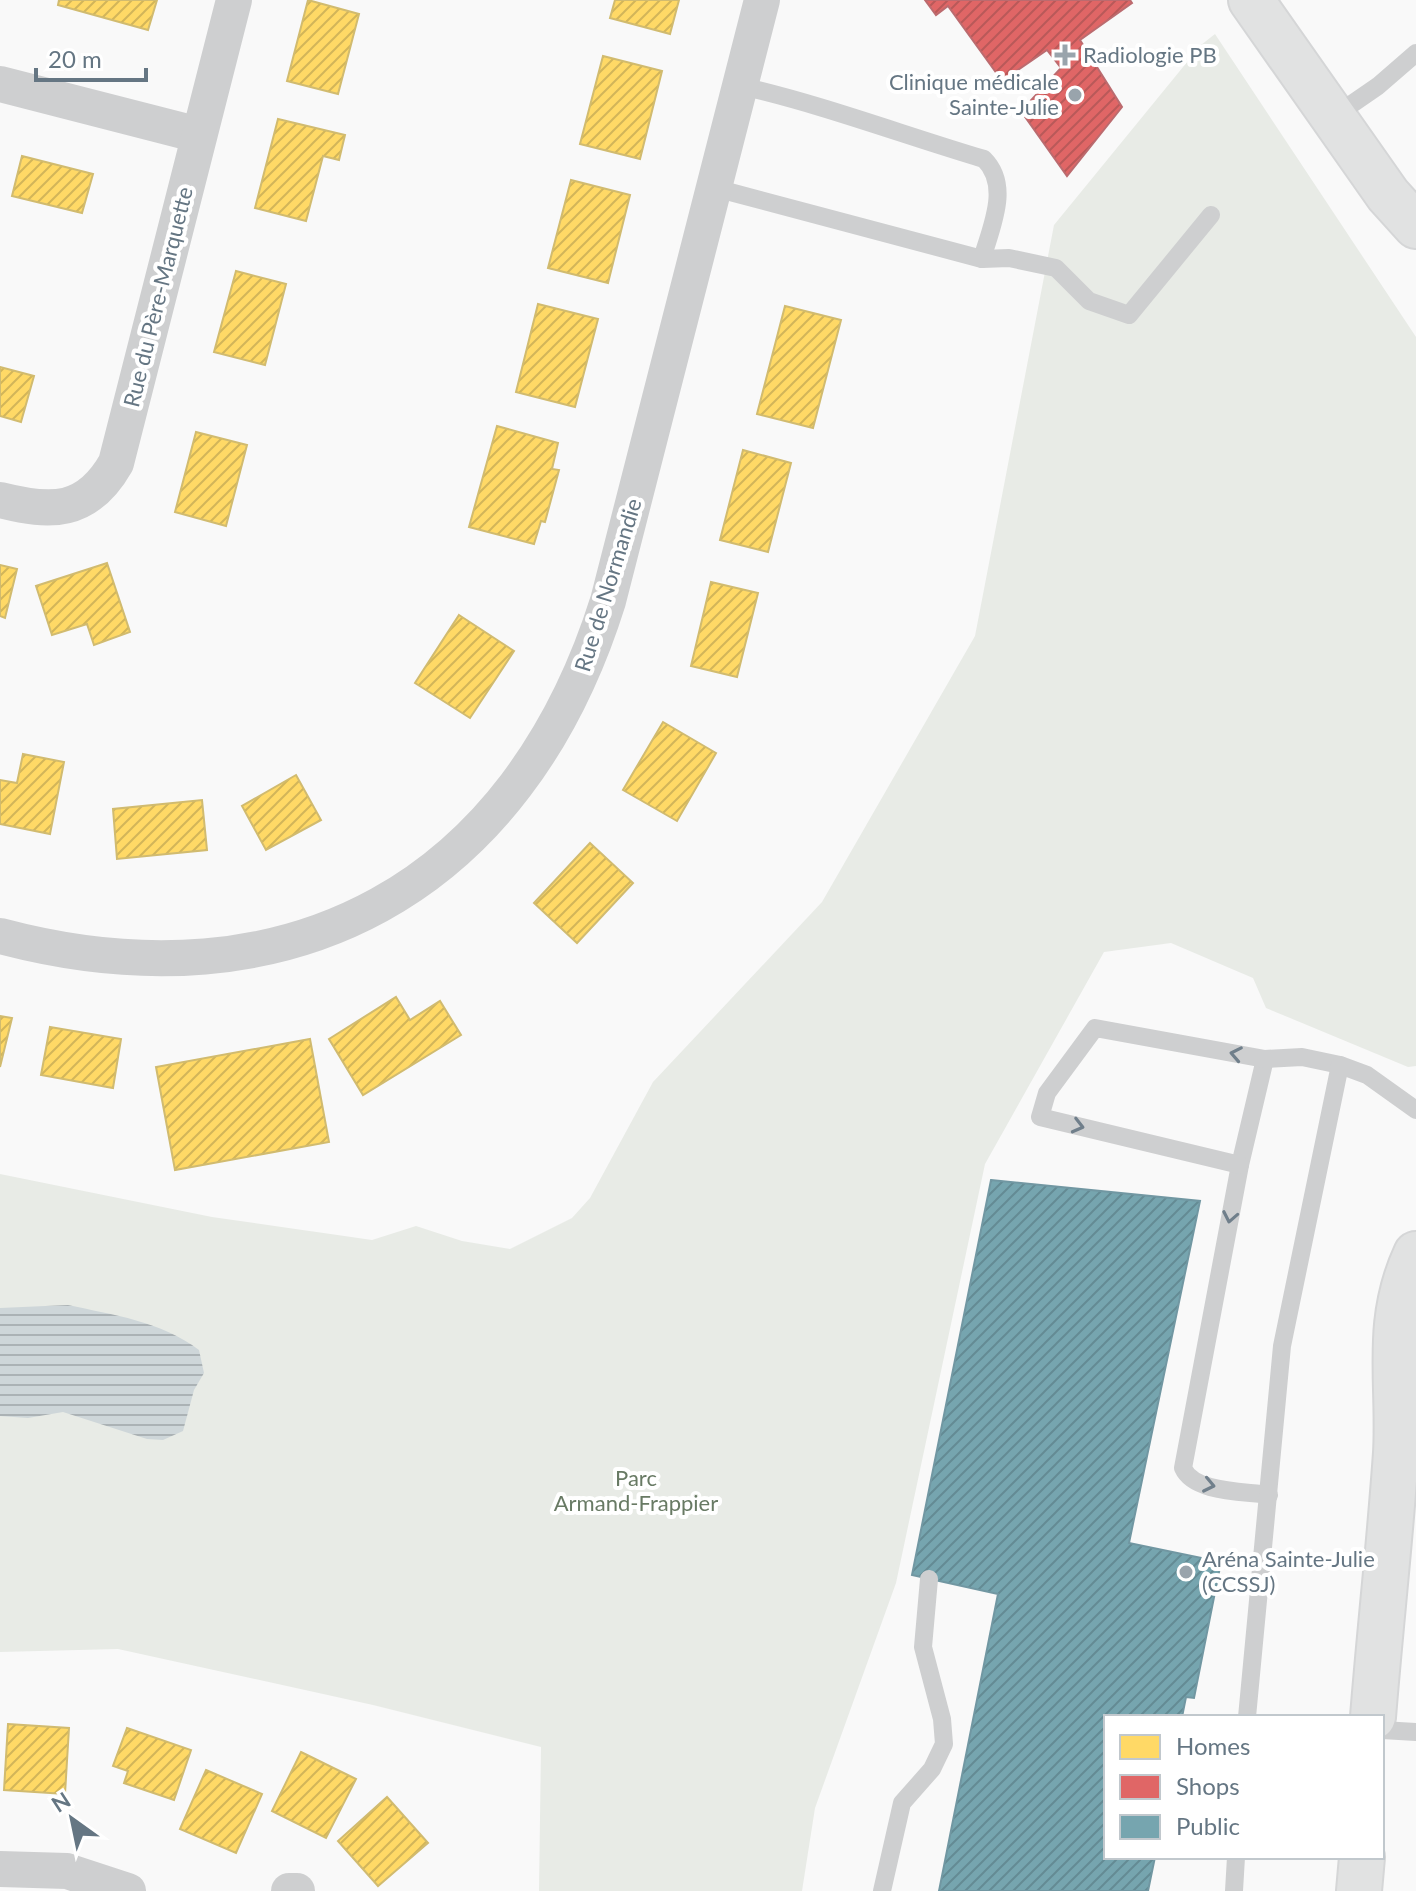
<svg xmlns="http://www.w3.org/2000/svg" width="1416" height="1891" font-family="Lato,sans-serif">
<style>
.green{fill:#e8ebe6}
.water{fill:url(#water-rules)}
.homes{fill:url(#homes-hatch);stroke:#d1bb6f;stroke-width:2}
.shops{fill:url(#shops-hatch);stroke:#bb6b6f;stroke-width:2}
.public{fill:url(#public-hatch);stroke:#7197a2;stroke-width:2}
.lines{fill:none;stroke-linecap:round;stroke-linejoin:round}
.secondary-casing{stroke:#d5d6d7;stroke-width:48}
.lane{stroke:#cecfd0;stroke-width:18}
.street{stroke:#cecfd0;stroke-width:36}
.secondary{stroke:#e1e2e2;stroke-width:44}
.oneway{stroke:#707f8b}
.poi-dot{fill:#99a4ac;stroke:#fff;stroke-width:3}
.labels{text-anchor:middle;stroke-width:8;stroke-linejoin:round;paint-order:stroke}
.poi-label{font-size:22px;fill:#657683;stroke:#fff;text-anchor:start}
.street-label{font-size:22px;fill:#657683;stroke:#fff}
.park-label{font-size:22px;fill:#687a64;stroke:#fff}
</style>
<defs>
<pattern id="water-rules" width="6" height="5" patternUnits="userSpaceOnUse" patternTransform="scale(2)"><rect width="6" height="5" fill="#ced6d9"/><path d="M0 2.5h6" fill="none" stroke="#abb2b5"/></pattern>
<pattern id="homes-hatch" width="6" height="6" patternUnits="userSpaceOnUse" patternTransform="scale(2)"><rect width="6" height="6" fill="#ffd966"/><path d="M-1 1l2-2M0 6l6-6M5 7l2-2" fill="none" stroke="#d2b559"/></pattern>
<pattern id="shops-hatch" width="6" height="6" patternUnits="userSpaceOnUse" patternTransform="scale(2)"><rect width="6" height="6" fill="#e06666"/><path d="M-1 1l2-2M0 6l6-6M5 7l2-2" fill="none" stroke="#b95959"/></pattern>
<pattern id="public-hatch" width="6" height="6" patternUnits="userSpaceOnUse" patternTransform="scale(2)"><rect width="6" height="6" fill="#76a5af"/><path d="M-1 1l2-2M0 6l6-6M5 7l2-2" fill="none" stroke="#648b94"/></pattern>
</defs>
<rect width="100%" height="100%" fill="#f9f9f9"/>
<!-- green -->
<polygon class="green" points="1215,34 1416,337 1416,1066 1408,1067 1266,1008 1253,978 1171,943 1104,952 985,1164 896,1583 815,1808 802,1891 539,1891 541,1747 373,1705 118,1649 0,1652 0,1174 212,1217 372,1240 416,1226 462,1241 510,1249 572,1218 590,1198 653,1082 822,902 975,636 1054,225 1201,45"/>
<!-- water -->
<path class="water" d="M68,1305C113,1315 161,1321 199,1350L204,1373L194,1390L183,1431L163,1440L147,1439L63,1412L28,1418L0,1416V1308Z"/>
<!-- homes -->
<g class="homes">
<polygon points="59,0 157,0 148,30 58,5"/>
<polygon points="308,0 359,14 338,94 287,81"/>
<polygon points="615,0 679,0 670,34 610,18"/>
<polygon points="603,56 662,71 640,159 580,144"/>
<polygon points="278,119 345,135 339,160 323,156 306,221 255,208"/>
<polygon points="22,156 93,174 82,213 12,196"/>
<polygon points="571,180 630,195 608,283 548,268"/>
<polygon points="236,271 286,284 265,365 214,352"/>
<polygon points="538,304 598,319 575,407 516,392"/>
<polygon points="785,306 841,320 813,428 757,414"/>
<polygon points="0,367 34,376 21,422 0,416"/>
<polygon points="497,426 558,443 552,469 559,470 545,522 541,521 534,544 469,527"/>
<polygon points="196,432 247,445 226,526 175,512"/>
<polygon points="743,450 791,463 768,552 720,540"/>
<polygon points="107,563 130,632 94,645 87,624 52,635 36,586"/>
<polygon points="0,565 17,569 5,618 0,616"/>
<polygon points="711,582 758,593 737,677 691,666"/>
<polygon points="459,615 514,651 470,718 415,683"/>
<polygon points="663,722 716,753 677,821 623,790"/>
<polygon points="23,754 64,762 50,834 0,824 0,780 17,783"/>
<polygon points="296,775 321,820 266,850 242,806"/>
<polygon points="202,800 207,850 117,859 113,809"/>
<polygon points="590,843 633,883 577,943 534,903"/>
<polygon points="396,997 410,1020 440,1001 461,1035 363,1095 329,1039"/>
<polygon points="0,1016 12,1018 0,1067"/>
<polygon points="50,1027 121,1039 113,1088 41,1075"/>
<polygon points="310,1039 329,1142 175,1170 156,1067"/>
<polygon points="8,1724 69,1728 65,1794 4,1790"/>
<polygon points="127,1728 191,1750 174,1800 124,1783 128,1771 113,1766"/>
<polygon points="301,1752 356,1779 326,1838 272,1811"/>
<polygon points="206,1770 262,1794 236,1853 180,1829"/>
<polygon points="387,1797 428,1843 378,1886 338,1841"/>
</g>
<!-- shops -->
<polygon class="shops" points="925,0 1130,0 1132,3 1080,40 1122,107 1067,176 1021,111 1061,68 1047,50 1006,78 1000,78 948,6 936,15"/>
<!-- public -->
<polygon class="public" points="991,1180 1200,1201 1129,1543 1221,1562 1194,1698 1186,1697 1182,1717 1106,1717 1106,1857 1155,1857 1148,1891 939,1891 998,1594 912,1575"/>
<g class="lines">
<defs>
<g id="secondary">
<polyline points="1251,0 1388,195 1416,226"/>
<path d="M1373,1717C1380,1629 1390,1541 1396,1453C1400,1381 1384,1323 1416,1254"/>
<polyline points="1359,1891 1362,1857"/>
</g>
</defs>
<!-- secondary casing -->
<use href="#secondary" class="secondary-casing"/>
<!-- lane -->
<g class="lane">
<path d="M741,86C824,105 903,135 984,159C1011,186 991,227 982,259"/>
<polyline points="1333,117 1378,86 1416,53"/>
<polyline points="715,188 982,259 1009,258 1056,268 1089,301 1129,315 1211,215"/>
<path d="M1265,1059L1240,1165L1183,1468C1194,1493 1244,1491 1269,1495"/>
<polyline points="1240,1165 1040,1117 1047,1093 1095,1028 1265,1059 1302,1057 1340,1065"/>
<polyline points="1247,1717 1282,1346 1340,1065 1367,1075 1416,1110"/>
<polyline points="1382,1730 1416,1732"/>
<polyline points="882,1891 902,1803 932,1769 944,1744 942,1719 923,1647 929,1579"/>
<polyline points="1234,1891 1236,1857"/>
</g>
<!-- street -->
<g class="street">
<polyline points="0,84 199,135"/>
<path d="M0,500C51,513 87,514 116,463L234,0"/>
<path d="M0,936C290,1013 518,888 608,601L762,0"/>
<polyline points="0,1869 67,1871 128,1891"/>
<polyline points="289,1891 297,1891"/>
</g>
<!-- secondary -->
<use href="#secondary" class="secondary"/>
</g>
<!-- one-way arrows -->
<defs><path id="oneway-chevron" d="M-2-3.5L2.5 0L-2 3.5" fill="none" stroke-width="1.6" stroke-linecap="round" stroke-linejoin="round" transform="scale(2)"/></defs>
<g class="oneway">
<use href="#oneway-chevron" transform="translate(1236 1054) rotate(-169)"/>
<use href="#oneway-chevron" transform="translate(1078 1126) rotate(14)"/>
<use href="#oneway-chevron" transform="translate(1230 1217) rotate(101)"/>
<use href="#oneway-chevron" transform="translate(1209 1485) rotate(12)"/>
</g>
<!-- markers -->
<g class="poi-dot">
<path d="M1061 43h8v8h8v8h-8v8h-8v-8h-8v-8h8z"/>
<circle cx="1075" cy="95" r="8"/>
<circle cx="1186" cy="1572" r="8"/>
</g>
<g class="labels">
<!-- poi labels -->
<g class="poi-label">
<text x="1083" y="63">Radiologie PB</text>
<text x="1059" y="90" text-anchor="end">Clinique médicale<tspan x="1059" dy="25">Sainte-Julie</tspan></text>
<text x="1202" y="1567">Aréna Sainte-Julie<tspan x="1202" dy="25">(CCSSJ)</tspan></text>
</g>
<!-- street labels -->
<g class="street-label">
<text transform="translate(158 297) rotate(-76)" y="8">Rue du Père-Marquette</text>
<text transform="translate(608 585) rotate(-73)" y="8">Rue de Normandie</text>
</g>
<!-- park labels -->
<g class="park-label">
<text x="636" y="1486">Parc<tspan x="636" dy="25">Armand-Frappier</tspan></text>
</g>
</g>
<!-- legend -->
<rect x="1104" y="1715" width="280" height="144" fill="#ffffff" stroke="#c1c8cd" stroke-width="2"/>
<rect x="1120" y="1735" width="40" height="24" fill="#ffd966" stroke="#c1c8cd" stroke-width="2"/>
<text x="1176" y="1755" font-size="24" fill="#657683">Homes</text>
<rect x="1120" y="1775" width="40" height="24" fill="#e06666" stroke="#c1c8cd" stroke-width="2"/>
<text x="1176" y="1795" font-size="24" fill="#657683">Shops</text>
<rect x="1120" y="1815" width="40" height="24" fill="#76a5af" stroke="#c1c8cd" stroke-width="2"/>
<text x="1176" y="1835" font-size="24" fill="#657683">Public</text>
<!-- north arrow -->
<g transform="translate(72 1819) rotate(327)" stroke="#ffffff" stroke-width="6" paint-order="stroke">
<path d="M0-6L14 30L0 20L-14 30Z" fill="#657683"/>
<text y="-12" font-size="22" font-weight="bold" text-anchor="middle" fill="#657683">N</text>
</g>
<!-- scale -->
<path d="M36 68v12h110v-12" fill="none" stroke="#657683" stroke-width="4"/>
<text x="48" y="68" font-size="24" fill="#657683" stroke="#ffffff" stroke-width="6" paint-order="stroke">20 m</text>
</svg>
